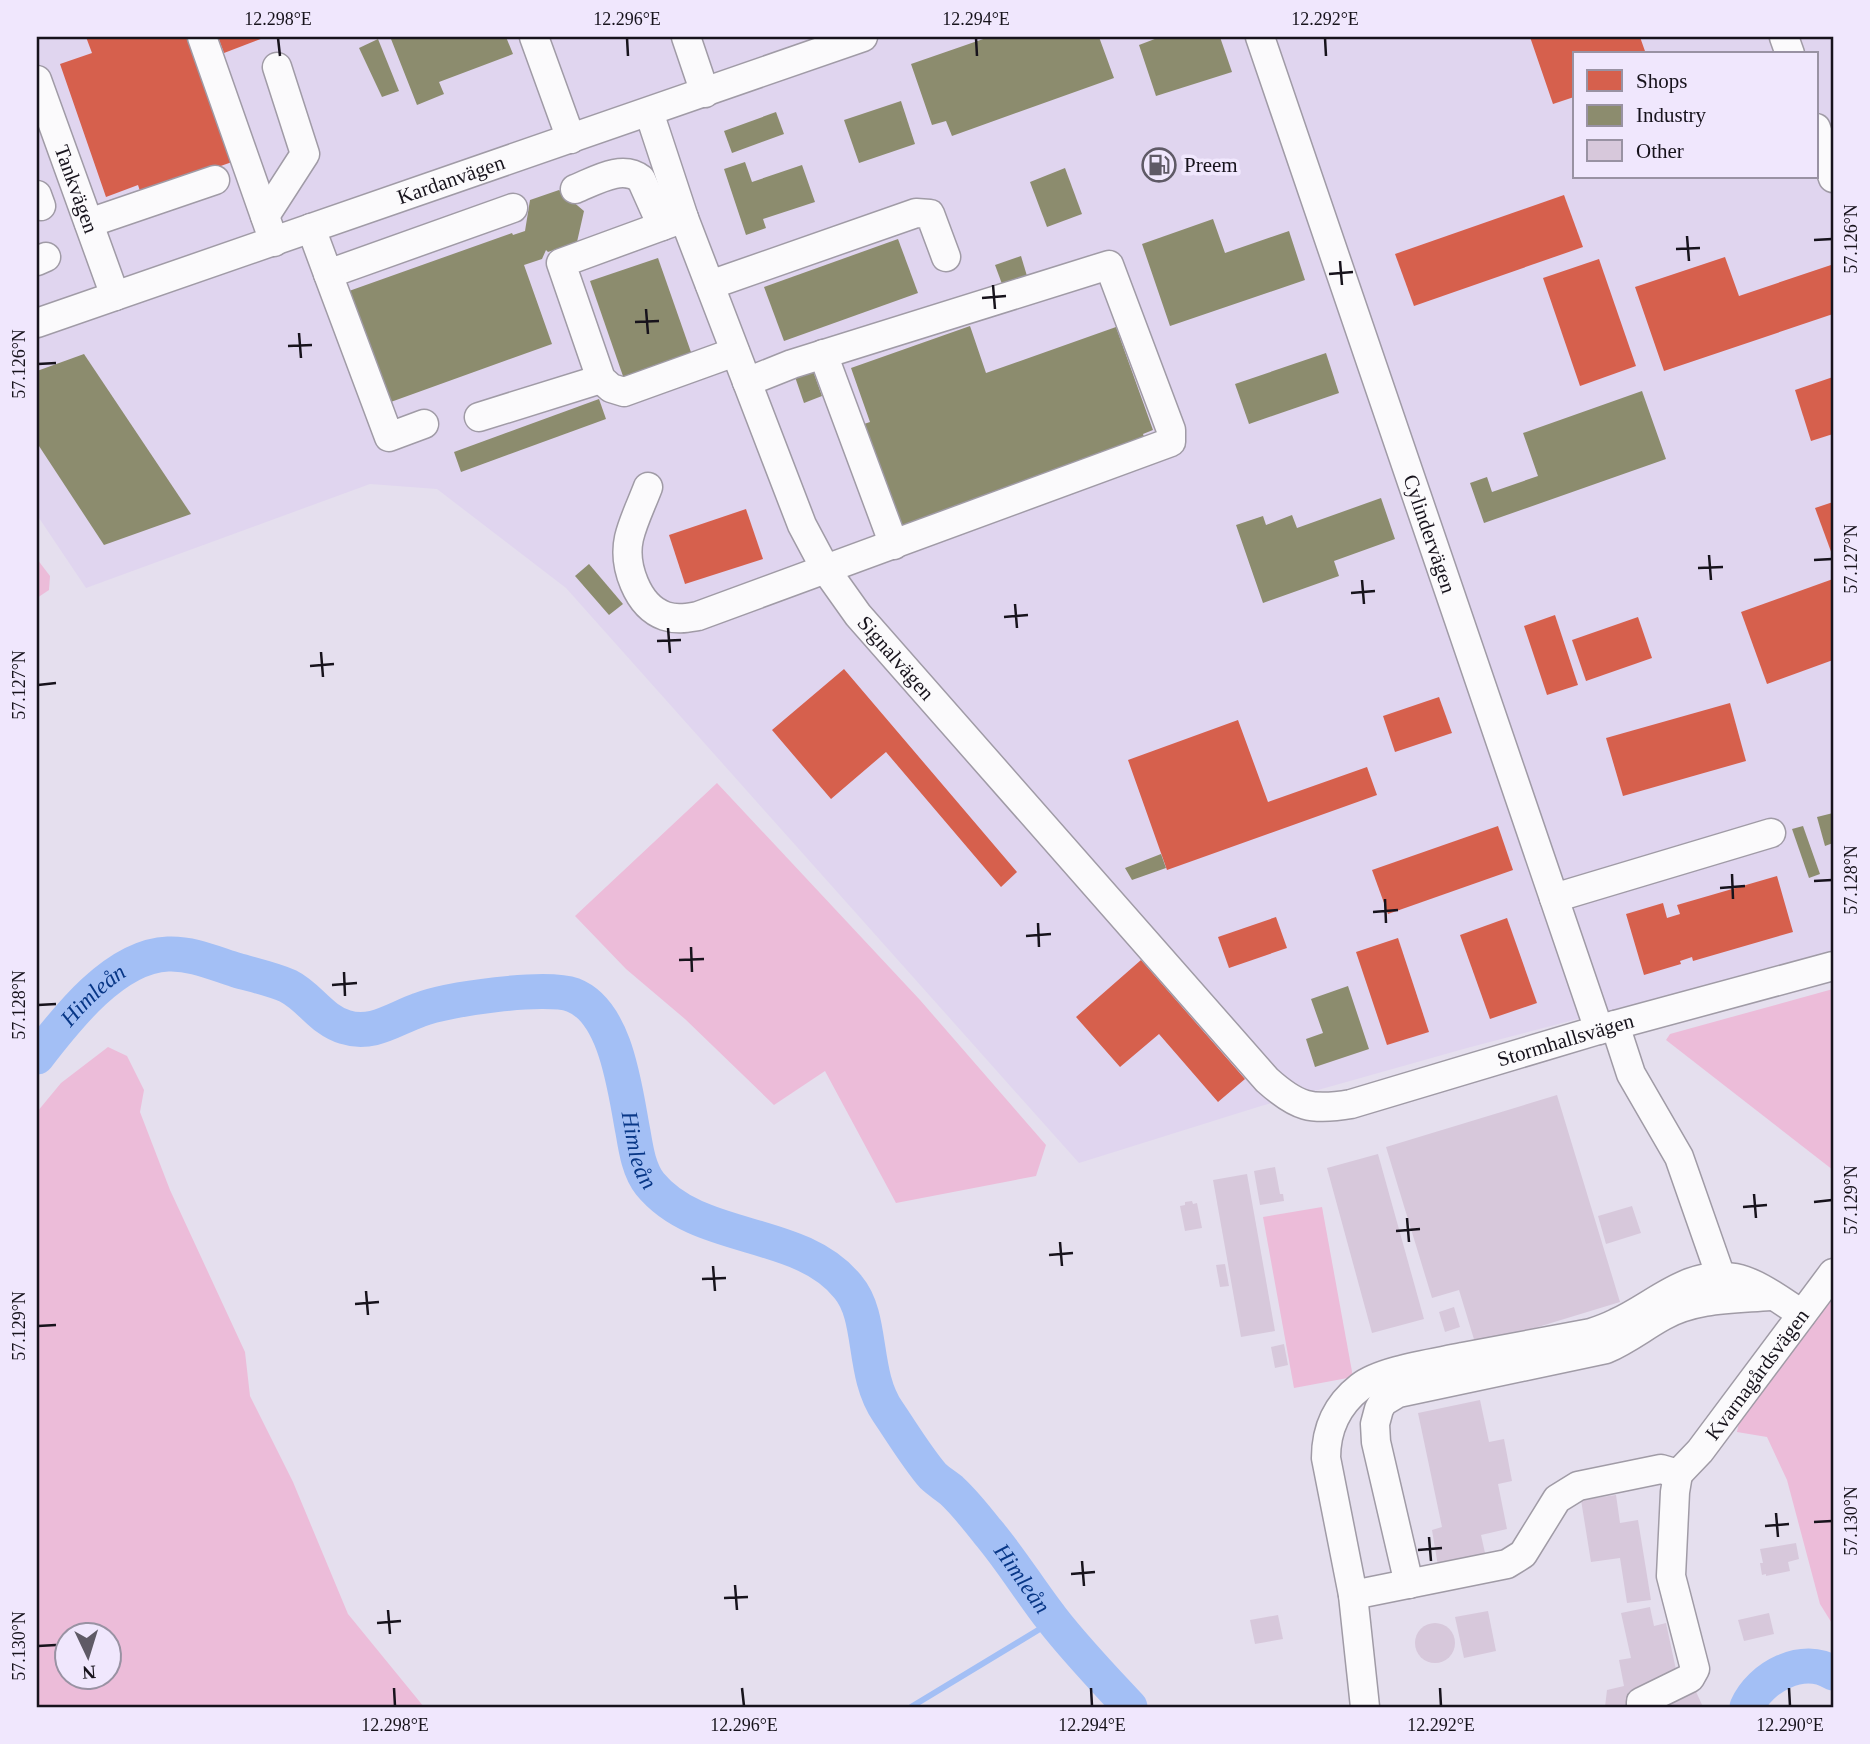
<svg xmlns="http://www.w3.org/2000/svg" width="1870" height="1744" font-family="Georgia,serif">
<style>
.built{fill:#e0d5ef;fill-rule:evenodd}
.green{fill:#ecbcd9;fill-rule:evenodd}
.shops{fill:#d6604d}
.industry{fill:#8c8c6e}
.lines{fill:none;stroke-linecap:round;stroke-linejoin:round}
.stream{stroke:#a3bff5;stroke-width:6}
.river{stroke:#a3bff5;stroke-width:35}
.building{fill:#d7c8db}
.minor-casing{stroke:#a09ba6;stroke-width:31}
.minor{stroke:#fbfafc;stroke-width:28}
.ticks{fill:none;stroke:#17131c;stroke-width:2.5}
.labels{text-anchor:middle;stroke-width:7;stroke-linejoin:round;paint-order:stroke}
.poi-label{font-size:21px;fill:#17131c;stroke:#f0e7fd;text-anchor:start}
.street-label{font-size:21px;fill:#17131c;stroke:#f0e7fd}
.water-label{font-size:23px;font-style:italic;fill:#083787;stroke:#f0e7fd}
.neatline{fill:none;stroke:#17131c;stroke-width:2.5}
.ticks-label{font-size:18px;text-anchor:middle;fill:#17131c}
</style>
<rect width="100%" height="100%" fill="#e5dfee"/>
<!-- built -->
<path class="built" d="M37,37H1833V952L1467,1048L1261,1106L1079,1163L566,588L437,489L370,484L86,588L37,515ZM1574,54H1816V177H1574Z"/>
<!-- green -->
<g class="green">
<polygon points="37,559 50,576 49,590 37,598"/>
<polygon points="717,783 920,1000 1046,1145 1036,1176 896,1203 825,1071 774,1105 685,1019 626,969 575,916"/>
<polygon points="1833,989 1833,1170 1666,1040 1670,1034"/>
<path d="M108,1047L127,1056L144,1090L140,1112L170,1190L245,1352L250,1396L293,1482L348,1614L424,1707H37V1112L61,1083ZM66,1636H108V1678H66Z"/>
<polygon points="1322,1207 1353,1377 1294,1388 1263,1217"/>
<polygon points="1833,1294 1833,1625 1820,1604 1787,1480 1767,1437 1737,1432 1741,1410"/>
</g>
<!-- shops -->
<g class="shops">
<polygon points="86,37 189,37 232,162 141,194 138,185 106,197 60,64 92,53"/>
<polygon points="218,37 266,37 224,53"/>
<polygon points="1530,37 1640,37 1646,54 1574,54 1574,97 1553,104"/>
<polygon points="1564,195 1583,247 1414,306 1395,254"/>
<polygon points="1725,257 1739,296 1831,265 1833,273 1833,314 1664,371 1635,287"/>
<polygon points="1599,259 1636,366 1580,386 1543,278"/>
<polygon points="1833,377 1833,434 1811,441 1795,390"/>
<polygon points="1833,502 1833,557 1815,508"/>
<polygon points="746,509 763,559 685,584 669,535"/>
<polygon points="1833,579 1833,660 1767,684 1741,612"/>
<polygon points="1555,615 1578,685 1547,695 1524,626"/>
<polygon points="1638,617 1652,658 1586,681 1572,640"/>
<polygon points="844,669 1017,872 1001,887 886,752 831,799 772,730"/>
<polygon points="1439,697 1452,733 1395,752 1383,716"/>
<polygon points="1730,703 1746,761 1623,796 1606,738"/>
<polygon points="1238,720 1268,802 1367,767 1377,795 1167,870 1128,760"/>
<polygon points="1498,826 1513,870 1388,914 1372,870"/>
<polygon points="1777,876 1793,932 1693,961 1692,957 1680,961 1681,964 1644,975 1626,914 1663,903 1667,918 1680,914 1677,905"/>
<polygon points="1276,917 1287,948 1229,968 1218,937"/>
<polygon points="1507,918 1537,1003 1490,1019 1460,935"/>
<polygon points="1398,938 1429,1032 1387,1045 1356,952"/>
<polygon points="1141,960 1245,1079 1218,1102 1159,1034 1120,1067 1076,1017"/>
</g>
<!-- industry -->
<g class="industry">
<polygon points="395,37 506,37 513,54 439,82 444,94 417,105 391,39"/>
<polygon points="989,37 1099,37 1114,78 952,136 946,121 932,125 911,64"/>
<polygon points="1160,37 1220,37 1232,72 1156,96 1139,45"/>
<polygon points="378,39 399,91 382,97 359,48"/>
<polygon points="901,101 915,144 859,163 844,120"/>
<polygon points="776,112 784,134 732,153 724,131"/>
<polygon points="745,162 752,182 802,165 815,202 763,219 766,228 746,235 724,169"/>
<polygon points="1065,168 1082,214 1047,227 1030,182"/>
<polygon points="559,190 584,211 577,242 548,252 546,250 542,259 524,265 552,344 388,403 349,291 512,233 513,235 525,231 530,200"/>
<polygon points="1213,219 1225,253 1289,231 1305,280 1170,326 1142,244"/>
<polygon points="898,239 918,293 784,341 764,287"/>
<polygon points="1021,256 1027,276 1002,284 995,265"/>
<polygon points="658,258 692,355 624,379 590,281"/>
<polygon points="970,326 986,373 1116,327 1153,430 1143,434 1146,442 901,529 864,424 870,422 851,368"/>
<polygon points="1326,353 1339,393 1249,424 1235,384"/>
<polygon points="84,354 191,514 104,545 37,443 37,371"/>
<polygon points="812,368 822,396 804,403 794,374"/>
<polygon points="1642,391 1666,459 1484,523 1470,483 1487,477 1492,492 1538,476 1523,433"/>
<polygon points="599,399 606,419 461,472 454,452"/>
<polygon points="1381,498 1395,539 1334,561 1339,576 1263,603 1236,525 1263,516 1266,525 1292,515 1297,528"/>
<polygon points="589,564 623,604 609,615 575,576"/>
<polygon points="1833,813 1833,843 1825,846 1817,817"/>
<polygon points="1803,826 1820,874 1809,878 1792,829"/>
<polygon points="1161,854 1166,868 1132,880 1125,868"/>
<polygon points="1348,986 1369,1049 1315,1067 1306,1039 1323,1033 1311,999"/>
</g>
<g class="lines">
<!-- stream -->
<polyline class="stream" points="911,1707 1053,1621"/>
<!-- river -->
<g class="river">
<path id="s1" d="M37,1057C67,1018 115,956 168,954C192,953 214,963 236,970C253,975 272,979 288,986C310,997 321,1020 345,1027C372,1036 394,1019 419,1010C447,999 546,985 573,995C617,1012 625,1091 633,1132C636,1150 639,1170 650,1184C699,1244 800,1227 848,1287C874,1318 861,1373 888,1412C901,1431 918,1459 933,1476C938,1481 945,1485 951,1490C964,1502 976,1517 987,1531C1011,1559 1030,1591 1052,1619C1076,1650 1104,1679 1130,1707"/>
<path d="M1747,1707C1760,1677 1803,1654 1833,1673"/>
</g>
</g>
<!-- building -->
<g class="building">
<polygon points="1557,1095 1620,1302 1476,1346 1459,1290 1432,1298 1386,1147"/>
<polygon points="1378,1154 1424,1319 1372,1333 1327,1168"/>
<polygon points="1275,1167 1280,1194 1283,1194 1284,1201 1260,1205 1254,1171"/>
<polygon points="1247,1174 1275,1331 1241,1337 1213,1180"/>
<polygon points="1192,1201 1193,1204 1197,1203 1202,1228 1185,1231 1180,1206 1185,1205 1185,1202"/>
<polygon points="1632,1206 1641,1233 1606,1244 1598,1216"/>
<polygon points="1225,1264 1229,1286 1220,1287 1216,1265"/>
<polygon points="1454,1307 1460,1327 1445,1332 1439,1312"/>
<polygon points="1284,1344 1288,1365 1275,1368 1271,1347"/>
<polygon points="1480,1400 1489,1442 1504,1439 1512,1481 1498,1484 1507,1529 1481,1535 1487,1562 1439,1572 1432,1530 1442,1527 1418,1413"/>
<polygon points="1616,1495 1620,1523 1638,1520 1651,1600 1627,1603 1620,1558 1591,1562 1581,1500"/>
<polygon points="1796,1543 1799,1559 1788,1562 1790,1571 1766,1576 1766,1574 1762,1575 1760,1563 1763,1563 1760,1549"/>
<polygon points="1650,1607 1654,1626 1666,1623 1678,1679 1633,1689 1630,1707 1605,1707 1607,1690 1624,1686 1619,1660 1631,1658 1621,1613"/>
<polygon points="1488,1611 1496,1651 1464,1658 1455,1617"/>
<polygon points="1769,1613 1774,1634 1744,1641 1738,1620"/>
<polygon points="1278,1615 1283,1639 1255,1644 1250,1620"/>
<circle cx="1435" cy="1643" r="20"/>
<polygon points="1693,1685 1703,1707 1655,1707"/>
</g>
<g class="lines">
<defs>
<g id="minor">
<polyline points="202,37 274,242"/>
<polyline points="534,37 571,139"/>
<polyline points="686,37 705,93"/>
<path id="s2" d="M1260,37L1599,1030"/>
<polyline points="1784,37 1790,54"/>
<path id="s3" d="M37,80L115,296"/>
<path id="s4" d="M649,112L684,218L747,382L802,525L826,570L858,615L1267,1080C1297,1107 1311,1111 1351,1104L1615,1025L1833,966"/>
<polyline points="1816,128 1833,178"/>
<path d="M575,189C595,181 622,164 641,179L662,226"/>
<polyline points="37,195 41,206"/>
<polyline points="265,216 305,154 277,67"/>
<polyline points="684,218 561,263 601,379 611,388 624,392 735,352"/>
<polyline points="89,223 215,180"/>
<polyline points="311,228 328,274 513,208"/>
<polyline points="37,261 46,257"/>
<polyline points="328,274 389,437 424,424"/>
<polyline points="710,285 916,213 930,214 946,257"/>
<path id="s5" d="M37,323L863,37"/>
<polyline points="823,354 894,545"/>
<polyline points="479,417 601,379"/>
<path d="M648,487C642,503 633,521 629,538C623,565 637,606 665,616C677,620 686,618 698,616L1171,442V430L1109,265L792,364L747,382"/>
<polyline points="1554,898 1771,833"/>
<polyline points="1615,1025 1631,1074 1679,1157 1721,1277"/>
<path d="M1409,1584L1376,1442L1375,1424L1379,1409L1383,1402L1398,1393L1606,1349C1627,1340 1643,1327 1663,1316C1695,1298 1734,1299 1770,1296"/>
<path id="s6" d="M1353,1595L1507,1564L1523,1554L1557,1499L1578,1486L1661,1469L1678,1474L1700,1451L1833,1273"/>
<path d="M1365,1707L1353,1595L1326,1458C1326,1429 1337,1405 1360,1387C1381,1370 1436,1363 1463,1357C1506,1349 1549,1341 1591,1333C1600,1330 1608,1327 1616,1323C1654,1306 1689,1269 1735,1278C1759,1283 1781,1301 1802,1314"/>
<polyline points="1641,1707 1641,1702 1690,1678 1695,1669 1671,1576 1675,1492 1678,1474"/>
</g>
</defs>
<!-- minor casing -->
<use href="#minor" class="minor-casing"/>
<!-- minor -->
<use href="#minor" class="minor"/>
</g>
<!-- ticks -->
<path class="ticks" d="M278,38L280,56M627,38L628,56M976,38L977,56M1325,38L1326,56M1687,236L1689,261M1814,240L1832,239M1676,249L1700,248M1340,261L1342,285M1329,274L1353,272M993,285L995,309M982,298L1006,296M646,309L648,334M635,322L659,321M299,333L301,358M288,346L312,345M38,364L56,363M1709,555L1711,580M1814,560L1832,559M1698,568L1723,567M1362,580L1364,604M1351,593L1375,591M1015,604L1017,628M1004,617L1028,615M668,628L670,653M657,641L681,640M321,652L323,677M310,666L334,664M38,685L56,683M1732,874L1733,899M1814,881L1832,880M1720,888L1745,886M1385,899L1386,923M1373,912L1398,910M1038,923L1039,947M1026,936L1051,934M691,947L692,972M679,960L704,959M344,972L345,996M332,985L357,983M38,1005L56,1004M1754,1194L1756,1218M1814,1202L1832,1200M1743,1207L1767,1205M1407,1218L1409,1242M1396,1231L1420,1229M1060,1242L1062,1266M1049,1255L1073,1253M713,1266L715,1291M702,1279L726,1278M366,1291L368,1315M355,1304L379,1302M38,1326L56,1325M1776,1513L1778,1537M1814,1522L1832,1521M1765,1526L1789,1524M1429,1537L1431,1561M1418,1550L1442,1548M1082,1561L1084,1586M1071,1574L1095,1572M735,1585L737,1610M724,1598L748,1597M388,1610L390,1634M377,1623L401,1621M38,1646L56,1645M394,1688L395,1706M742,1688L744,1706M1091,1688L1092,1706M1440,1688L1441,1706M1789,1688L1790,1706"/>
<!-- icons -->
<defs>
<symbol id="fuel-ring" viewBox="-11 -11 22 22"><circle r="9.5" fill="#f0e7fd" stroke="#5f5a66" stroke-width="1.5"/><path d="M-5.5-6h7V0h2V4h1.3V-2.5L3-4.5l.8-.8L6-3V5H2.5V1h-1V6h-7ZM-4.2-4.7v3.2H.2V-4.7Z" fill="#5f5a66"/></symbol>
</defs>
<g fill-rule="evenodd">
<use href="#fuel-ring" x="1140" y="146" width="38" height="38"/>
</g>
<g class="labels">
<!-- poi labels -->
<g class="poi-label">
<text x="1184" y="172">Preem</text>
</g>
<!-- street labels -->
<g class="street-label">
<text dy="7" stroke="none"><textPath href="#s5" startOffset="438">Kardanvägen</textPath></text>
<text dy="7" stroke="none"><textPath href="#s3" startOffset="116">Tankvägen</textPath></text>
<text dy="7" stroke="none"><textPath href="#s2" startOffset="525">Cylindervägen</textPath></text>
<text dy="7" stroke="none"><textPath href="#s4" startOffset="604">Signalvägen</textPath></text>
<text dy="7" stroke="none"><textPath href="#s4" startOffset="1482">Stormhallsvägen</textPath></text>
<text dy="7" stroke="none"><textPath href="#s6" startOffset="495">Kvarnagårdsvägen</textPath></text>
</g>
<!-- water labels -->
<g class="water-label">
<text dy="8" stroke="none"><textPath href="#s1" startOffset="84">Himleån</textPath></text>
<text dy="8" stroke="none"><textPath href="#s1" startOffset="775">Himleån</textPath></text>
<text dy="8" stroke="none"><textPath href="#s1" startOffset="1386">Himleån</textPath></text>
</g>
</g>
<!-- border -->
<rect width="1870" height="1744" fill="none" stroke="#f0e7fd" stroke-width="77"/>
<!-- legend -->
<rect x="1573" y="52" width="245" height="126" fill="#f0e7fd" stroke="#9992a3" stroke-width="2"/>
<rect x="1587" y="70" width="35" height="21" fill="#d6604d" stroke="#9992a3" stroke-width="2"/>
<text x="1636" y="88" font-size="21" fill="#17131c">Shops</text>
<rect x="1587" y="105" width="35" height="21" fill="#8c8c6e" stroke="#9992a3" stroke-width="2"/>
<text x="1636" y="122" font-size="21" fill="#17131c">Industry</text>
<rect x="1587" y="140" width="35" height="21" fill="#d7c8db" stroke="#9992a3" stroke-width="2"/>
<text x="1636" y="158" font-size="21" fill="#17131c">Other</text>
<!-- north arrow -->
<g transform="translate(88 1656) rotate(176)"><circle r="33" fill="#f0e7fd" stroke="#9992a3" stroke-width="2"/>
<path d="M0-5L12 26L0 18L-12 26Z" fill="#5f5a66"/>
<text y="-10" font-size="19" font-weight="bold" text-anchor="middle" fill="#17131c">N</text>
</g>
<rect x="38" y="38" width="1794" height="1668" class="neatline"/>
<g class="ticks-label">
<text x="278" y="25">12.298°E</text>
<text x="627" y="25">12.296°E</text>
<text x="976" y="25">12.294°E</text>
<text x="1325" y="25">12.292°E</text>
<text transform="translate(1851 239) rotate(-90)" y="6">57.126°N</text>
<text transform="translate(19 364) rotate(-90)" y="6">57.126°N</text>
<text transform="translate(1851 559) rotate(-90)" y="6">57.127°N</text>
<text transform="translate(19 685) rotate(-90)" y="6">57.127°N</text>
<text transform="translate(1851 880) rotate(-90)" y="6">57.128°N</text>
<text transform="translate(19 1005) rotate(-90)" y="6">57.128°N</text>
<text transform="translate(1851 1200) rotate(-90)" y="6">57.129°N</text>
<text transform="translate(19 1326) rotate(-90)" y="6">57.129°N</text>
<text transform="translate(1851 1521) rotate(-90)" y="6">57.130°N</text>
<text transform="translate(19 1646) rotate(-90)" y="6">57.130°N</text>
<text x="395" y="1731">12.298°E</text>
<text x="744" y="1731">12.296°E</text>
<text x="1092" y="1731">12.294°E</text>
<text x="1441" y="1731">12.292°E</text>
<text x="1790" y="1731">12.290°E</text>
</g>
</svg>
